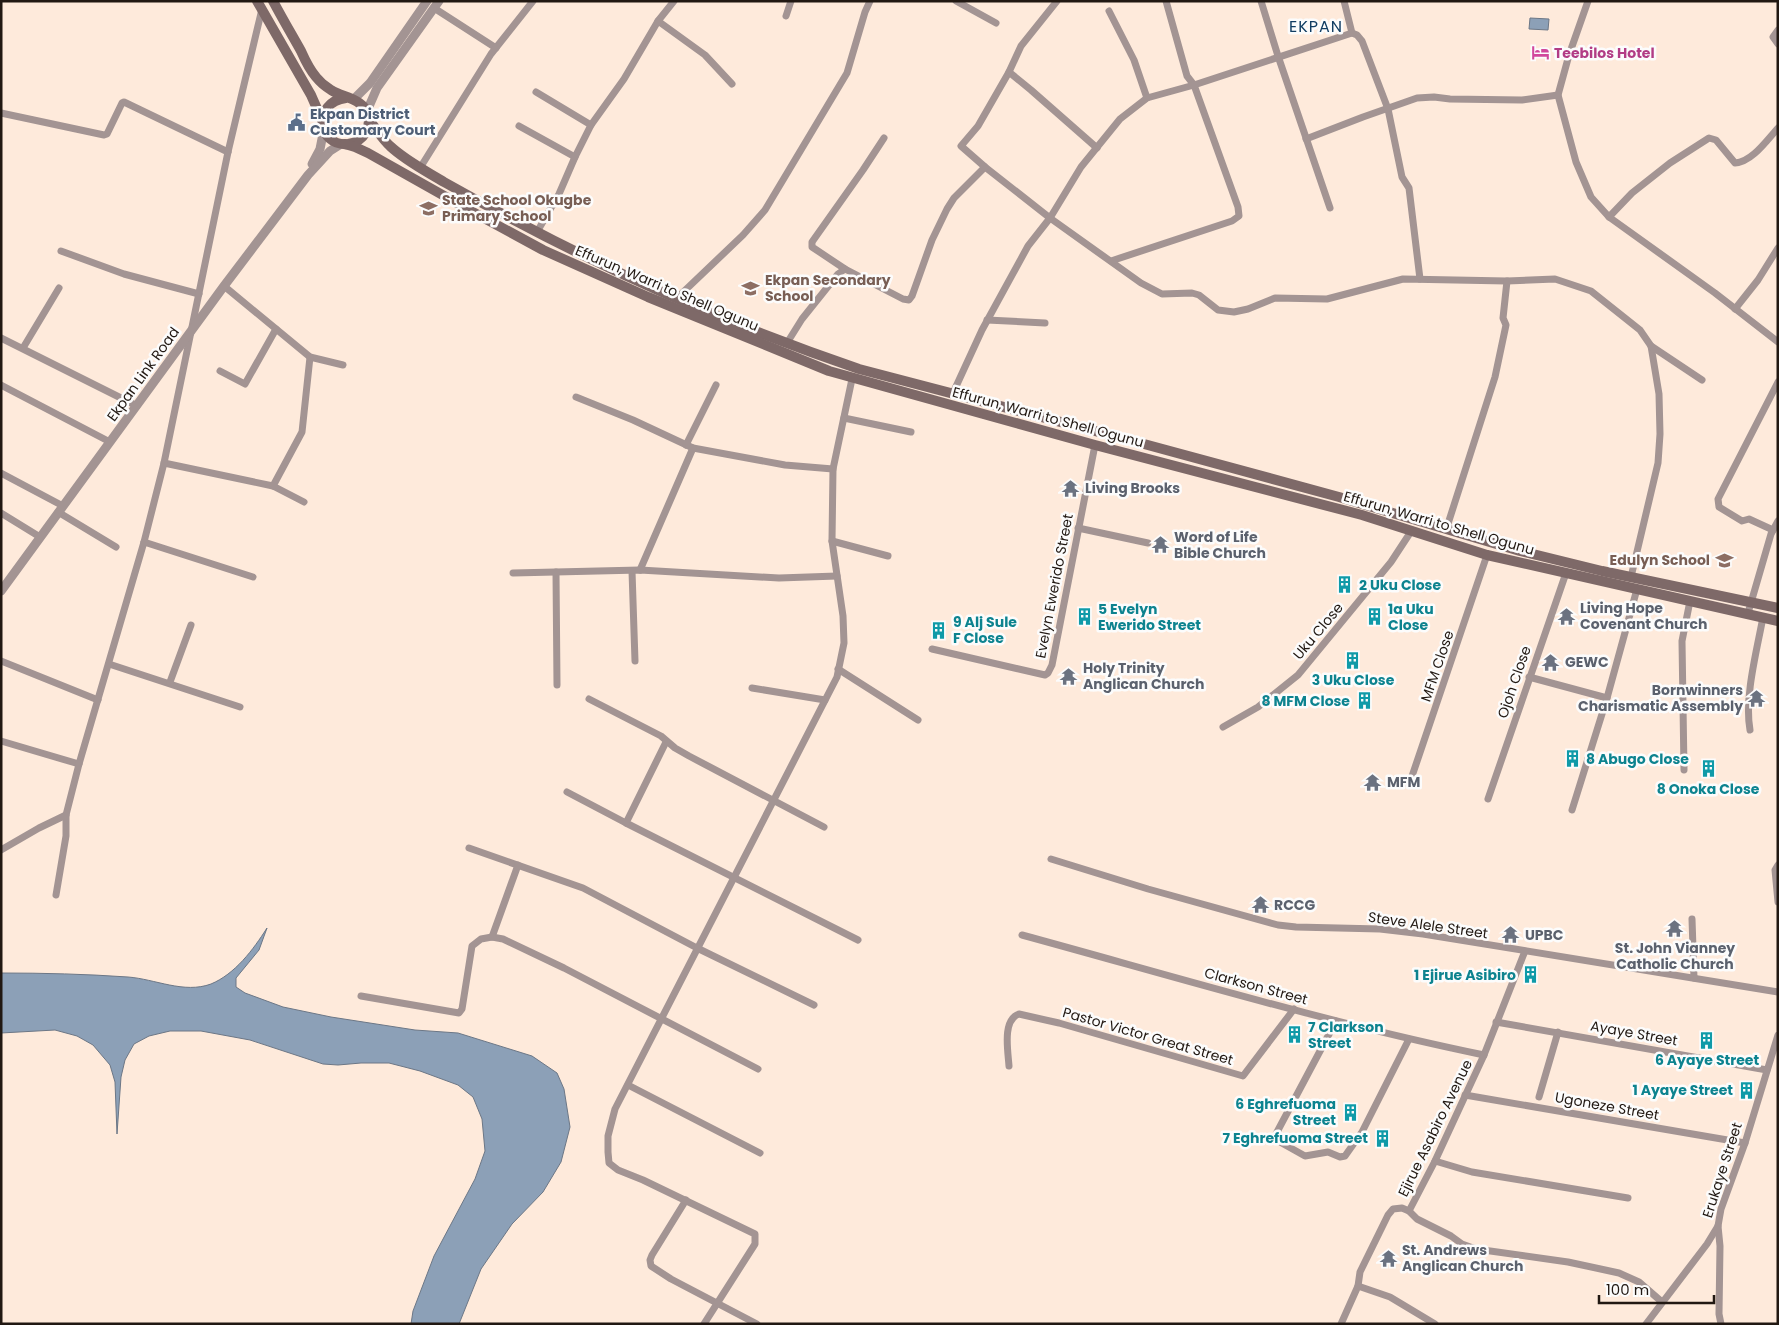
<svg xmlns="http://www.w3.org/2000/svg" width="1779" height="1325" font-family="Poppins,sans-serif">
<style>
.water{fill:#8ca0b7;stroke:#6c7786}
.lines{fill:none;stroke-linecap:round;stroke-linejoin:round}
.minor{stroke:#a39493;stroke-width:7}
.tertiary{stroke:#a39493;stroke-width:9}
.secondary{stroke:#7e6968;stroke-width:10}
.labels{text-anchor:middle;stroke-width:5;stroke-linejoin:round;paint-order:stroke}
.hotel-label{font-size:14px;font-weight:bold;fill:#b23c85;stroke:#fcfcfc;text-anchor:start}
.service-label{font-size:14px;font-weight:bold;fill:#4e5e75;stroke:#fcfcfc;text-anchor:start}
.education-label{font-size:14px;font-weight:bold;fill:#785e54;stroke:#fcfcfc;text-anchor:start}
.street-label{font-size:14px;fill:#211812;stroke:#fcfcfc}
.worship-label{font-size:14px;font-weight:bold;fill:#5b616d;stroke:#fcfcfc;text-anchor:start}
.culture-label{font-size:14px;font-weight:bold;fill:#0d838f;stroke:#fcfcfc;text-anchor:start}
.quarter-label{font-size:16px;letter-spacing:1px;fill:#113d62;stroke:#fcfcfc}
</style>
<rect width="100%" height="100%" fill="#feeadb"/>
<!-- water -->
<g class="water">
<polygon points="1530,18 1549,19 1548,30 1529,29"/>
<path d="M267,928L259,950L236,978V987L245,993L283,1007L331,1017L415,1030L458,1033L532,1056L557,1073L564,1089L570,1127L561,1162L543,1192L512,1224L481,1269L459,1324H411L413,1311L434,1256L475,1179L485,1151L482,1119L473,1097L458,1085L420,1071L389,1063H361L338,1065L323,1064L250,1040L201,1031H170L149,1036L134,1044L125,1060L121,1077L117,1134L115,1082L110,1065L93,1045L77,1036L55,1030L1,1033V973C44,973 85,974 128,977C155,979 184,994 211,984C235,974 253,950 267,928Z"/>
</g>
<g class="lines">
<!-- minor -->
<g class="minor">
<polyline points="956,1 996,23"/>
<polyline points="1057,1 1021,46 1009,72 1031,90 1097,148"/>
<polyline points="1261,1 1278,56 1330,208"/>
<polyline points="1344,1 1352,33 1357,35 1362,41 1388,109 1402,177 1409,188 1420,279"/>
<polyline points="1588,1 1569,55 1558,95 1576,162 1591,197 1609,217 1715,293 1778,342"/>
<polyline points="434,8 496,48"/>
<polyline points="1109,11 1134,60 1147,98"/>
<polyline points="786,16 791,1"/>
<polyline points="658,21 705,55 732,84"/>
<polyline points="1778,30 1773,37 1778,44"/>
<polyline points="1009,72 978,126 961,146 985,167 1050,218 1141,283 1162,294 1192,293 1199,295 1218,310 1234,312 1248,309 1275,298 1327,299 1403,279 1507,281 1555,279 1591,291 1640,330 1651,346 1659,394 1660,434 1658,463 1631,577"/>
<polyline points="536,92 591,125"/>
<polyline points="1,113 104,135 107,134 122,103 124,102 228,152"/>
<polyline points="519,126 575,157"/>
<polyline points="1306,139 1363,117 1417,98 1434,97 1450,99 1522,100 1558,95"/>
<polyline points="420,168 491,54 533,1"/>
<path d="M1609,217L1632,193L1670,163L1709,138L1716,140L1735,163C1752,162 1767,140 1778,128"/>
<polyline points="537,232 559,194 575,157 591,125 624,79 658,21 674,1"/>
<polyline points="61,251 124,274 199,294"/>
<polyline points="1111,261 1232,221 1239,216 1238,207 1194,85 1187,76 1166,1"/>
<polyline points="845,269 903,299 909,300 912,296 932,240 947,209 954,198 985,167"/>
<polyline points="224,286 310,357 343,365"/>
<polyline points="677,298 743,235 765,210 847,73 865,12 870,1"/>
<polyline points="1735,309 1758,280 1778,248"/>
<polyline points="987,320 1045,323"/>
<polyline points="1,338 137,406"/>
<polyline points="787,343 802,319 838,274 845,269 812,247 812,242 863,170 884,138"/>
<polyline points="1651,346 1702,380"/>
<polyline points="23,348 59,288"/>
<polyline points="220,371 245,384 276,329"/>
<polyline points="1,385 110,442"/>
<polyline points="953,393 982,330 1028,246 1050,218 1081,167 1120,119 1147,98 1194,85 1352,33"/>
<polyline points="576,397 633,420 693,448 785,465 833,469"/>
<polyline points="844,418 911,432"/>
<polyline points="686,445 716,385"/>
<polyline points="164,463 273,486 304,502"/>
<polyline points="1,473 63,506"/>
<polyline points="273,486 302,432 310,357"/>
<polyline points="58,512 116,547"/>
<polyline points="1,513 40,537"/>
<polyline points="1078,528 1148,543"/>
<polyline points="1446,530 1495,377 1506,325 1503,318 1507,281"/>
<polyline points="1773,530 1749,519 1742,521 1719,507 1718,499 1778,382"/>
<polyline points="832,541 888,556"/>
<polyline points="144,542 253,577"/>
<polyline points="640,570 693,448"/>
<polyline points="632,571 635,661"/>
<polyline points="556,572 557,685"/>
<polyline points="513,573 640,570 779,578 837,576"/>
<polyline points="1748,613 1771,534 1778,521"/>
<polyline points="932,649 1045,675 1048,673 1052,665 1095,445"/>
<polyline points="1,661 98,700"/>
<polyline points="109,664 240,707"/>
<polyline points="838,669 918,720"/>
<polyline points="1529,677 1607,698"/>
<polyline points="170,682 191,625"/>
<polyline points="752,688 825,700"/>
<polyline points="589,699 661,736 675,748 689,756 824,827"/>
<polyline points="1223,727 1258,707 1298,675 1391,562 1412,530"/>
<path d="M1750,730C1744,698 1757,650 1763,617"/>
<polyline points="1,741 79,764"/>
<polyline points="666,742 626,823 858,940"/>
<polyline points="1684,770 1682,641 1690,601"/>
<polyline points="1409,785 1487,555"/>
<polyline points="567,792 626,823"/>
<polyline points="1488,799 1566,573"/>
<polyline points="1572,810 1607,698 1637,589"/>
<polyline points="469,848 583,888 697,948 814,1005"/>
<polyline points="1,850 39,828 66,815"/>
<polyline points="1051,859 1148,889 1278,925 1296,927 1380,929 1423,934 1778,992"/>
<polyline points="1778,865 1775,870 1778,902"/>
<polyline points="56,895 66,836 66,815 79,764 144,542 164,463 228,152 262,9"/>
<polyline points="1692,919 1694,978"/>
<path d="M1022,935C1176,977 1328,1023 1484,1055"/>
<polyline points="492,937 518,865"/>
<polyline points="361,996 459,1013 462,1009 472,946 481,939 492,937 503,939 564,968 758,1069"/>
<polyline points="1336,1021 1277,1132 1276,1137 1280,1142 1305,1156 1328,1152 1340,1157 1345,1156 1362,1132 1409,1039"/>
<polyline points="1496,1022 1767,1070"/>
<path d="M1009,1066C1008,1051 1002,1020 1019,1014L1059,1023L1243,1076L1294,1009"/>
<polyline points="628,1085 760,1153"/>
<polyline points="1465,1095 1745,1143"/>
<polyline points="1539,1097 1558,1032"/>
<polyline points="1435,1161 1472,1172 1628,1198"/>
<polyline points="686,1200 652,1255 650,1260 651,1266 671,1279 757,1324"/>
<polyline points="1409,1211 1435,1161 1484,1055 1525,951"/>
<polyline points="1718,1226 1720,1246 1719,1314 1721,1324"/>
<polyline points="1358,1286 1390,1297 1435,1324"/>
<polyline points="704,1324 755,1244 755,1234 643,1180 618,1170 609,1163 608,1152 608,1136 615,1109 837,677 844,643 843,616 832,541 833,469 852,379"/>
<polyline points="1341,1324 1358,1286 1360,1272 1388,1215 1393,1209 1402,1208 1409,1211 1417,1219 1451,1236 1462,1244 1476,1249 1568,1262 1619,1273 1639,1282 1662,1302"/>
<polyline points="1646,1324 1707,1244 1718,1226 1721,1209 1745,1143 1778,1035"/>
</g>
<!-- tertiary -->
<g class="tertiary">
<polyline points="354,99 370,83 427,1"/>
<polyline points="367,111 377,88 439,1"/>
<polyline points="312,164 320,149 324,129"/>
<polyline points="1,591 224,286 308,175 330,151 341,144"/>
</g>
<!-- secondary -->
<g class="secondary">
<polyline points="257,1 311,95 322,120"/>
<path d="M273,1C282,18 292,35 301,51C305,60 310,70 316,77C320,82 326,87 331,90C342,97 359,98 366,110C374,125 364,142 348,144C317,147 312,102 346,98"/>
<path d="M369,120C376,128 382,139 390,146C406,161 426,171 444,182C467,195 491,208 514,220C625,279 741,329 859,369L1133,441L1339,497L1520,551L1602,571L1778,608"/>
<polyline points="345,144 355,147 368,153 471,211 543,250 648,297 829,371 1095,445 1362,515 1487,555 1778,621"/>
</g>
</g>
<!-- icons -->
<defs>
<symbol id="hotel-bare" viewBox="-9 -9 18 18"><path d="M-6-4.5h1.5V1H6V5H4.5V3h-9V5H-6ZM-4 0a1.8 1.8 0 1 1 3.6 0ZM.5 0V-2.5h3Q6-2.5 6 0Z" fill="#d1479c" stroke="#fcfcfc" stroke-width="2.5" paint-order="stroke"/></symbol>
<symbol id="civic-bare" viewBox="-9 -9 18 18"><path d="M-.6-6.5H3V-4.5H.6V-3L4-1V1h2V6H-6V1h2V-1L-.6-3ZM-1.2 2.5V6h2.4V2.5Z" fill="#5c6f8a" stroke="#fcfcfc" stroke-width="2.5" paint-order="stroke"/></symbol>
<symbol id="school-bare" viewBox="-9 -9 18 18"><path d="M0-5L7-2L0 1L-7-2ZM-4 1L0 2.5L4 1V4Q0 6-4 4Z" fill="#8d6e63" stroke="#fcfcfc" stroke-width="2.5" paint-order="stroke"/></symbol>
<symbol id="university-bare" viewBox="-9 -9 18 18"><path d="M0-5L7-2L0 1L-7-2ZM-4 1L0 2.5L4 1V4Q0 6-4 4Z" fill="#8d6e63" stroke="#fcfcfc" stroke-width="2.5" paint-order="stroke"/></symbol>
<symbol id="temple-bare" viewBox="-9 -9 18 18"><path d="M0-6L5-2H3V0L6.5 2.5H4V6H1.5V3h-3V6H-4V2.5H-6.5L-3 0V-2H-5Z" fill="#6b7280" stroke="#fcfcfc" stroke-width="2.5" paint-order="stroke"/></symbol>
<symbol id="building-bare" viewBox="-9 -9 18 18"><path d="M-4-6H4V6H1V3H-1V6H-4ZM-2.5-4.3h1.7v1.8h-1.7ZM.8-4.3h1.7v1.8H.8ZM-2.5-1h1.7V.8h-1.7ZM.8-1h1.7V.8H.8Z" fill="#0f9aa8" stroke="#fcfcfc" stroke-width="2.5" paint-order="stroke"/></symbol>
</defs>
<g fill-rule="evenodd">
<use href="#hotel-bare" x="1528" y="40" width="25" height="25"/>
<use href="#civic-bare" x="284" y="110" width="25" height="25"/>
<use href="#school-bare" x="416" y="196" width="25" height="25"/>
<use href="#university-bare" x="738" y="276" width="25" height="25"/>
<use href="#temple-bare" x="1058" y="476" width="25" height="25"/>
<use href="#temple-bare" x="1148" y="532" width="25" height="25"/>
<use href="#school-bare" x="1712" y="548" width="25" height="25"/>
<use href="#building-bare" x="1332" y="572" width="25" height="25"/>
<use href="#temple-bare" x="1554" y="604" width="25" height="25"/>
<use href="#building-bare" x="1072" y="604" width="25" height="25"/>
<use href="#building-bare" x="1362" y="604" width="25" height="25"/>
<use href="#building-bare" x="926" y="618" width="25" height="25"/>
<use href="#building-bare" x="1340" y="648" width="25" height="25"/>
<use href="#temple-bare" x="1538" y="650" width="25" height="25"/>
<use href="#temple-bare" x="1056" y="664" width="25" height="25"/>
<use href="#temple-bare" x="1744" y="686" width="25" height="25"/>
<use href="#building-bare" x="1352" y="688" width="25" height="25"/>
<use href="#building-bare" x="1560" y="746" width="25" height="25"/>
<use href="#building-bare" x="1696" y="756" width="25" height="25"/>
<use href="#temple-bare" x="1360" y="770" width="25" height="25"/>
<use href="#temple-bare" x="1248" y="892" width="25" height="25"/>
<use href="#temple-bare" x="1662" y="916" width="25" height="25"/>
<use href="#temple-bare" x="1498" y="922" width="25" height="25"/>
<use href="#building-bare" x="1518" y="962" width="25" height="25"/>
<use href="#building-bare" x="1282" y="1022" width="25" height="25"/>
<use href="#building-bare" x="1694" y="1028" width="25" height="25"/>
<use href="#building-bare" x="1734" y="1078" width="25" height="25"/>
<use href="#building-bare" x="1338" y="1100" width="25" height="25"/>
<use href="#building-bare" x="1370" y="1126" width="25" height="25"/>
<use href="#temple-bare" x="1376" y="1246" width="25" height="25"/>
</g>
<g class="labels">
<!-- hotel labels -->
<g class="hotel-label">
<text x="1554" y="58">Teebilos Hotel</text>
</g>
<!-- service labels -->
<g class="service-label">
<text x="310" y="119">Ekpan District<tspan x="310" dy="16">Customary Court</tspan></text>
</g>
<!-- education labels -->
<g class="education-label">
<text x="442" y="205">State School Okugbe<tspan x="442" dy="16">Primary School</tspan></text>
<text x="765" y="285">Ekpan Secondary<tspan x="765" dy="16">School</tspan></text>
<text x="1710" y="565" text-anchor="end">Edulyn School</text>
</g>
<!-- street labels -->
<g class="street-label">
<text transform="translate(667 288) rotate(23)" y="5">Effurun, Warri to Shell Ogunu</text>
<text transform="translate(143 374) rotate(-54)" y="5">Ekpan Link Road</text>
<text transform="translate(1048 417) rotate(15)" y="5">Effurun, Warri to Shell Ogunu</text>
<text transform="translate(1439 523) rotate(16)" y="5">Effurun, Warri to Shell Ogunu</text>
<text transform="translate(1054 586) rotate(-79)" y="5">Evelyn Ewerido Street</text>
<text transform="translate(1318 631) rotate(-50)" y="5">Uku Close</text>
<text transform="translate(1437 666) rotate(-71)" y="5">MFM Close</text>
<text transform="translate(1514 682) rotate(-71)" y="5">Ojoh Close</text>
<text transform="translate(1428 925) rotate(8)" y="5">Steve Alele Street</text>
<text transform="translate(1256 986) rotate(15)" y="5">Clarkson Street</text>
<text transform="translate(1634 1033) rotate(10)" y="5">Ayaye Street</text>
<text transform="translate(1148 1036) rotate(16)" y="5">Pastor Victor Great Street</text>
<text transform="translate(1607 1106) rotate(10)" y="5">Ugoneze Street</text>
<text transform="translate(1435 1128) rotate(-64)" y="5">Ejirue Asabiro Avenue</text>
<text transform="translate(1722 1170) rotate(-72)" y="5">Erukaye Street</text>
</g>
<!-- worship labels -->
<g class="worship-label">
<text x="1085" y="493">Living Brooks</text>
<text x="1174" y="542">Word of Life<tspan x="1174" dy="16">Bible Church</tspan></text>
<text x="1580" y="613">Living Hope<tspan x="1580" dy="16">Covenant Church</tspan></text>
<text x="1565" y="667">GEWC</text>
<text x="1083" y="673">Holy Trinity<tspan x="1083" dy="16">Anglican Church</tspan></text>
<text x="1743" y="695" text-anchor="end">Bornwinners<tspan x="1743" dy="16">Charismatic Assembly</tspan></text>
<text x="1387" y="787">MFM</text>
<text x="1274" y="910">RCCG</text>
<text x="1525" y="940">UPBC</text>
<text x="1675" y="953" text-anchor="middle">St. John Vianney<tspan x="1675" dy="16">Catholic Church</tspan></text>
<text x="1402" y="1255">St. Andrews<tspan x="1402" dy="16">Anglican Church</tspan></text>
</g>
<!-- culture labels -->
<g class="culture-label">
<text x="1359" y="590">2 Uku Close</text>
<text x="1098" y="614">5 Evelyn<tspan x="1098" dy="16">Ewerido Street</tspan></text>
<text x="1388" y="614">1a Uku<tspan x="1388" dy="16">Close</tspan></text>
<text x="953" y="627">9 Alj Sule<tspan x="953" dy="16">F Close</tspan></text>
<text x="1353" y="685" text-anchor="middle">3 Uku Close</text>
<text x="1350" y="706" text-anchor="end">8 MFM Close</text>
<text x="1586" y="764">8 Abugo Close</text>
<text x="1708" y="794" text-anchor="middle">8 Onoka Close</text>
<text x="1516" y="980" text-anchor="end">1 Ejirue Asibiro</text>
<text x="1308" y="1032">7 Clarkson<tspan x="1308" dy="16">Street</tspan></text>
<text x="1707" y="1065" text-anchor="middle">6 Ayaye Street</text>
<text x="1733" y="1095" text-anchor="end">1 Ayaye Street</text>
<text x="1336" y="1109" text-anchor="end">6 Eghrefuoma<tspan x="1336" dy="16">Street</tspan></text>
<text x="1368" y="1143" text-anchor="end">7 Eghrefuoma Street</text>
</g>
<!-- quarter labels -->
<g class="quarter-label">
<text x="1316" y="32">EKPAN</text>
</g>
</g>
<!-- border -->
<rect width="1779" height="1325" fill="none" stroke="#211812" stroke-width="5"/>
<!-- scale -->
<path d="M1599 1295v8h115v-8" fill="none" stroke="#211812" stroke-width="2.5"/>
<text x="1606" y="1295" font-size="15" fill="#211812" stroke="#fcfcfc" stroke-width="4" paint-order="stroke">100 m</text>
</svg>
